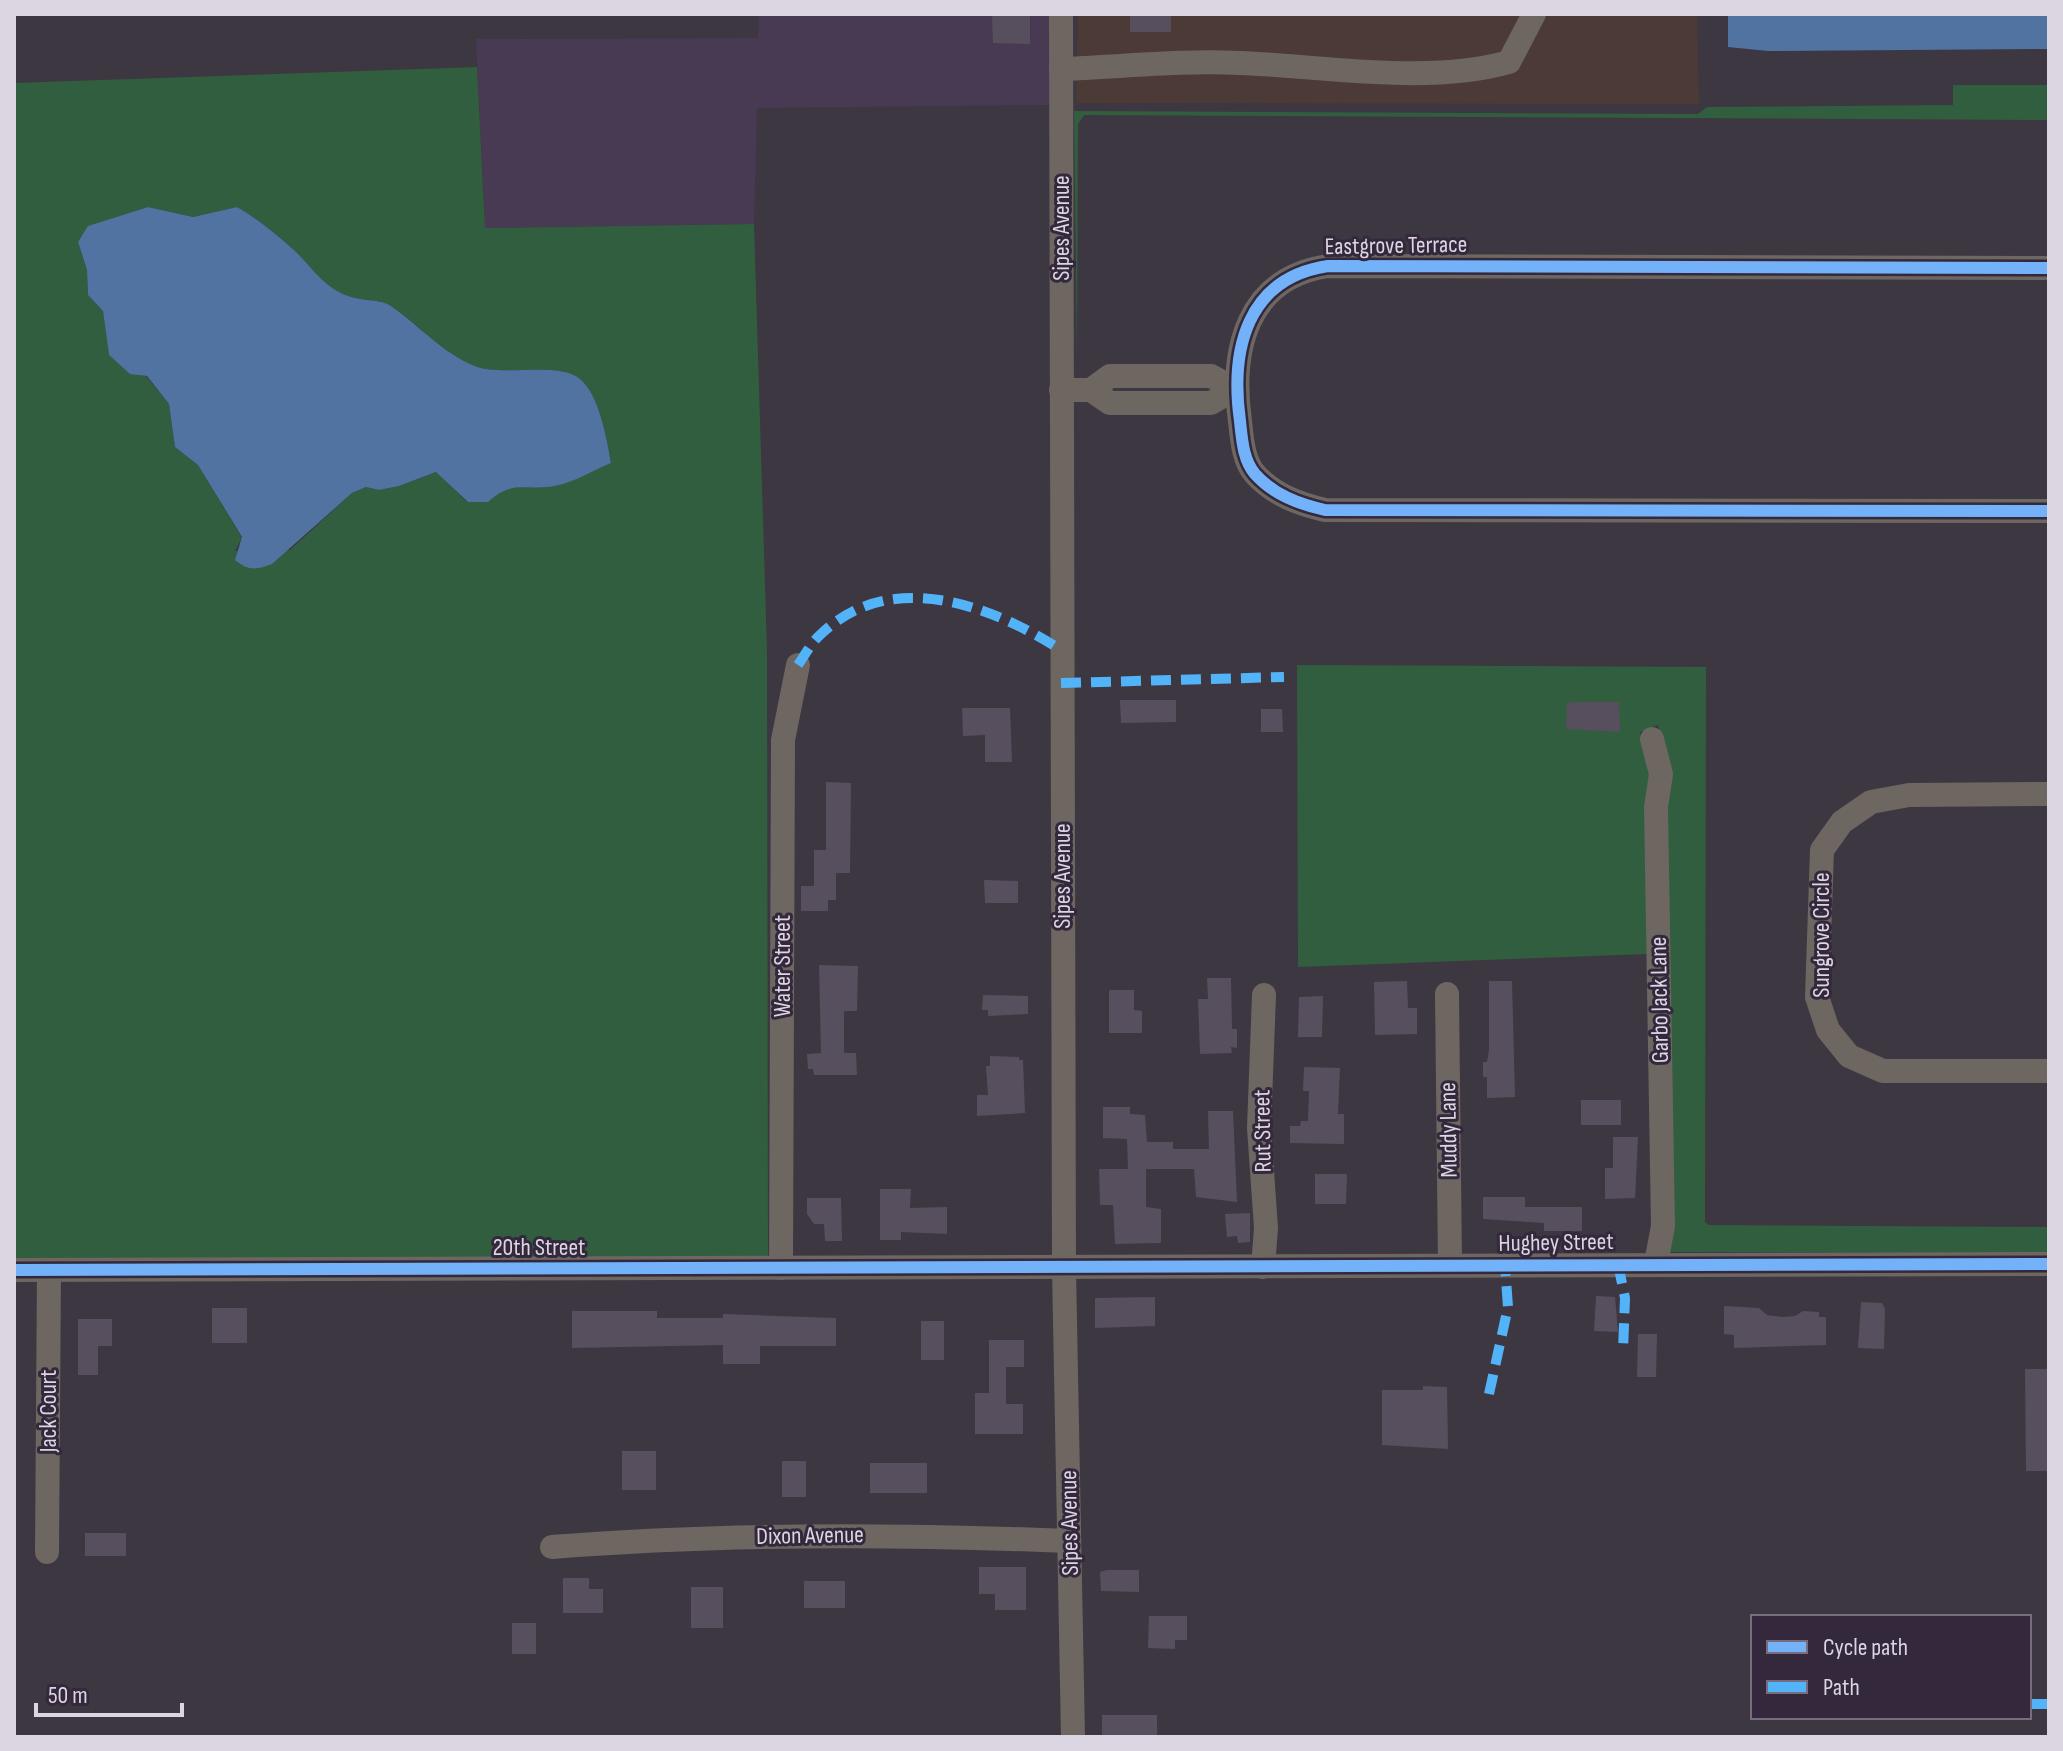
<svg xmlns="http://www.w3.org/2000/svg" width="2063" height="1751" font-family="'Sofia Sans Condensed',sans-serif">
<style>
.built{fill:#473a52}
.industrial{fill:#4c3a37}
.green{fill:#315e3f;fill-rule:evenodd}
.water{fill:#5173a2}
.building{fill:#584f5e}
.lines{fill:none;stroke-linecap:round;stroke-linejoin:round}
.minor{stroke:#6d6661;stroke-width:24}
.quiet{stroke:#52b3f8;stroke-width:10;stroke-dasharray:20 10;stroke-linecap:butt}
.cycleway-casing{stroke:#34283c;stroke-width:17}
.cycleway{stroke:#73b2f8;stroke-width:12}
.labels{text-anchor:middle;stroke-width:6;stroke-linejoin:round;paint-order:stroke}
.street-label{font-size:24px;fill:#dcd5e2;stroke:#34283c}
</style>
<rect width="100%" height="100%" fill="#3d3742"/>
<!-- built -->
<polygon class="built" points="759,14 1051,14 1051,105 757,108 754,224 485,228 476,39 758,38"/>
<!-- industrial -->
<polygon class="industrial" points="1078,14 1697,14 1699,104 1076,103"/>
<!-- green -->
<g class="green">
<path d="M477,67L485,228L754,224L767,651L768,1257L14,1259V83ZM148,207L193,217L237,207C258,219 277,235 295,251C309,264 318,279 334,289C356,304 378,297 391,306C419,324 442,353 475,366C502,377 559,361 580,379C599,394 607,439 611,462L546,487L528,485L502,490L467,502L437,472L399,486L379,490L366,487L352,493L290,550L235,551L242,538L198,465L175,447L169,404L146,376L130,373L109,355L103,311L88,295L87,270L78,242L89,226Z"/>
<polygon points="1953,85 2049,85 2049,120 1084,115 1078,124 1077,361 1074,111 1698,114 1707,107 1953,105"/>
<polygon points="1297,665 1706,667 1705,1222 1709,1225 2049,1227 2049,1253 1668,1252 1666,808 1670,770 1658,725 1640,732 1650,774 1648,954 1298,967"/>
</g>
<!-- water -->
<g class="water">
<polygon points="1728,14 2049,14 2049,49 1768,51 1728,47"/>
<path d="M148,207L193,217L237,207C258,219 277,235 295,251C309,264 318,279 334,289C356,304 378,297 391,306C419,325 442,353 475,366C502,377 559,361 580,379C599,394 607,439 611,463C591,471 569,486 546,487C519,489 511,482 488,502H468L436,472L399,486L379,490L366,487L352,493L272,564C257,570 248,571 235,560L242,537L198,465L175,447L169,404L147,376L130,374L109,355L103,311L88,295L87,270L78,242L88,226Z"/>
</g>
<!-- building -->
<g class="building">
<polygon points="992,14 1030,14 1030,44 993,43"/>
<rect x="1130" y="14" width="41" height="18"/>
<polygon points="1120,700 1176,700 1176,722 1121,723"/>
<polygon points="1575,702 1619,702 1620,732 1566,729 1567,703"/>
<polygon points="962,708 1010,708 1012,762 985,762 985,735 963,736"/>
<polygon points="1261,709 1282,709 1283,732 1261,732"/>
<polygon points="826,782 851,783 850,873 836,873 836,900 828,900 828,911 801,911 801,886 814,886 814,850 826,850"/>
<polygon points="984,880 1018,881 1018,903 985,903"/>
<polygon points="819,965 858,966 857,1011 844,1011 844,1053 856,1053 857,1075 814,1075 813,1069 808,1069 807,1054 821,1053"/>
<polygon points="1207,978 1231,978 1232,1029 1237,1029 1237,1048 1231,1047 1232,1053 1200,1054 1198,999 1208,999"/>
<polygon points="1407,981 1408,1008 1417,1008 1417,1034 1375,1035 1374,982"/>
<polygon points="1489,981 1512,981 1515,1097 1487,1098 1487,1077 1483,1077 1483,1062 1487,1062 1489,1050"/>
<polygon points="1109,990 1134,990 1134,1010 1142,1011 1142,1033 1109,1033"/>
<polygon points="983,995 1028,996 1028,1014 988,1016 988,1010 982,1010"/>
<polygon points="1323,996 1322,1037 1298,1037 1299,997"/>
<polygon points="990,1056 1019,1057 1019,1060 1023,1060 1025,1113 977,1116 977,1095 988,1095 986,1066 990,1066"/>
<polygon points="1304,1067 1340,1068 1338,1114 1344,1114 1344,1144 1290,1143 1290,1126 1300,1126 1301,1121 1308,1121 1309,1091 1303,1091"/>
<rect x="1581" y="1100" width="40" height="25"/>
<polygon points="1103,1107 1130,1107 1130,1114 1145,1115 1147,1142 1173,1142 1173,1149 1209,1149 1208,1111 1233,1111 1237,1202 1196,1197 1194,1169 1146,1169 1146,1207 1161,1209 1161,1243 1115,1244 1113,1205 1100,1205 1099,1169 1128,1169 1127,1139 1103,1138"/>
<polygon points="1613,1137 1638,1137 1635,1198 1605,1199 1605,1168 1613,1168"/>
<polygon points="1315,1174 1347,1174 1346,1204 1315,1204"/>
<polygon points="880,1189 911,1189 910,1208 947,1207 947,1234 901,1232 901,1240 880,1240"/>
<polygon points="1483,1197 1525,1197 1525,1207 1582,1207 1582,1231 1544,1231 1544,1223 1483,1219"/>
<polygon points="807,1198 841,1198 842,1241 825,1241 824,1224 814,1224 807,1214"/>
<polygon points="1250,1213 1250,1242 1238,1243 1237,1236 1227,1237 1225,1214"/>
<polygon points="1596,1296 1615,1297 1618,1332 1594,1331"/>
<polygon points="1155,1297 1155,1326 1095,1328 1095,1298"/>
<polygon points="1861,1302 1882,1303 1885,1309 1884,1349 1858,1348"/>
<polygon points="1724,1306 1759,1308 1767,1315 1782,1317 1795,1316 1803,1311 1819,1312 1819,1317 1826,1317 1826,1345 1734,1348 1734,1335 1724,1334"/>
<rect x="212" y="1308" width="35" height="35"/>
<polygon points="572,1311 657,1311 657,1318 723,1318 723,1314 836,1318 836,1346 760,1346 760,1364 723,1364 723,1345 572,1348"/>
<polygon points="78,1319 112,1319 112,1346 98,1346 98,1375 78,1375"/>
<rect x="921" y="1321" width="23" height="39"/>
<polygon points="1638,1334 1657,1334 1656,1377 1637,1377"/>
<polygon points="989,1340 1024,1340 1024,1367 1006,1367 1006,1404 1023,1404 1023,1434 975,1434 975,1393 989,1393"/>
<polygon points="2025,1369 2049,1369 2049,1471 2026,1471"/>
<polygon points="1423,1386 1447,1387 1448,1449 1382,1445 1382,1390 1423,1390"/>
<rect x="622" y="1451" width="34" height="39"/>
<rect x="782" y="1461" width="24" height="36"/>
<rect x="870" y="1463" width="57" height="30"/>
<rect x="85" y="1533" width="41" height="23"/>
<polygon points="979,1567 1026,1567 1026,1610 995,1610 995,1594 979,1594"/>
<polygon points="1107,1570 1139,1570 1139,1592 1101,1591 1100,1572"/>
<polygon points="563,1578 589,1578 589,1589 603,1589 603,1613 563,1613"/>
<rect x="804" y="1581" width="41" height="27"/>
<rect x="691" y="1587" width="32" height="41"/>
<polygon points="1149,1616 1187,1616 1187,1640 1175,1640 1175,1649 1148,1648"/>
<rect x="512" y="1623" width="24" height="31"/>
<polygon points="1102,1715 1157,1715 1157,1736 1102,1737"/>
</g>
<g class="lines">
<!-- minor -->
<g class="minor">
<polyline points="1061,14 1064,1269 1073,1737"/>
<path d="M1061,69C1120,67 1181,60 1240,63C1323,66 1428,85 1509,62L1534,14"/>
<path d="M2049,268L1328,266C1247,278 1230,349 1240,421C1242,439 1243,460 1255,474C1274,495 1299,504 1325,510L2049,511"/>
<polyline points="1061,390 1091,390 1110,403 1211,403 1235,389"/>
<polyline points="1091,390 1110,376 1211,376 1235,389"/>
<polyline points="1652,739 1661,774 1656,807 1663,1226 1656,1263"/>
<polyline points="2049,794 1909,795 1871,802 1842,822 1822,850 1817,997 1828,1030 1849,1056 1883,1071 2049,1071"/>
<polyline points="1447,994 1450,1265"/>
<polyline points="1263,1267 1266,1228 1259,1128 1264,995"/>
<polyline points="781,1268 783,740 798,665"/>
<polyline points="14,1270 2049,1264"/>
<path d="M552,1547C725,1533 896,1534 1069,1541"/>
<polyline points="47,1552 49,1270"/>
</g>
<!-- quiet -->
<g class="quiet">
<path d="M798,665C805,655 811,643 820,635C890,567 991,605 1061,650"/>
<polyline points="1061,683 1284,677"/>
<polyline points="1618,1264 1625,1298 1623,1351"/>
<polyline points="1489,1394 1508,1307 1505,1265"/>
<polyline points="2029,1704 2049,1704"/>
</g>
<defs>
<g id="cycleway">
<path d="M2049,268L1328,266C1247,278 1230,349 1240,421C1242,439 1243,460 1255,474C1274,495 1299,504 1325,510L2049,511"/>
<polyline points="14,1270 2049,1264"/>
</g>
</defs>
<!-- cycleway casing -->
<use href="#cycleway" class="cycleway-casing"/>
<!-- cycleway -->
<use href="#cycleway" class="cycleway"/>
</g>
<g class="labels">
<!-- street labels -->
<g class="street-label">
<text transform="translate(1061 228) rotate(-90)" y="8">Sipes Avenue</text>
<text transform="translate(1396 245) rotate(-1)" y="8">Eastgrove Terrace</text>
<text transform="translate(1062 876) rotate(-90)" y="8">Sipes Avenue</text>
<text transform="translate(1821 935) rotate(-90)" y="8">Sungrove Circle</text>
<text transform="translate(782 966) rotate(-90)" y="8">Water Street</text>
<text transform="translate(1659 1000) rotate(-91)" y="8">Garbo Jack Lane</text>
<text transform="translate(1448 1130) rotate(-91)" y="8">Muddy Lane</text>
<text transform="translate(1262 1131) rotate(-91)" y="8">Rut Street</text>
<text transform="translate(1556 1242) rotate(-1)" y="8">Hughey Street</text>
<text x="539" y="1255">20th Street</text>
<text transform="translate(48 1411) rotate(-90)" y="8">Jack Court</text>
<text transform="translate(1069 1523) rotate(-91)" y="8">Sipes Avenue</text>
<text transform="translate(810 1535) rotate(-1)" y="8">Dixon Avenue</text>
</g>
</g>
<!-- border -->
<rect width="2063" height="1751" fill="none" stroke="#dcd5e2" stroke-width="32"/>
<!-- legend -->
<rect x="1751" y="1615" width="280" height="104" fill="#34283c" stroke="#776d7e" stroke-width="2"/>
<rect x="1767" y="1641" width="40" height="12" fill="#73b2f8" stroke="#776d7e" stroke-width="2"/>
<text x="1823" y="1655" font-size="24" fill="#dcd5e2">Cycle path</text>
<rect x="1767" y="1681" width="40" height="12" fill="#52b3f8" stroke="#776d7e" stroke-width="2"/>
<text x="1823" y="1695" font-size="24" fill="#dcd5e2">Path</text>
<!-- scale -->
<path d="M36 1703v12h146v-12" fill="none" stroke="#dcd5e2" stroke-width="4"/>
<text x="48" y="1703" font-size="24" fill="#dcd5e2" stroke="#34283c" stroke-width="6" paint-order="stroke">50 m</text>
</svg>
